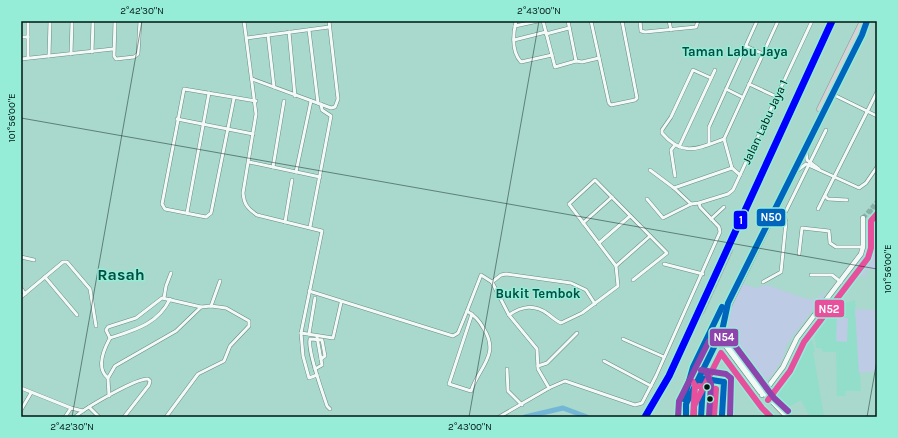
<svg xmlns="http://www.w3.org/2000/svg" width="898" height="438" font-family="Karla,sans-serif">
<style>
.built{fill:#92decb}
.green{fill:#becbe4}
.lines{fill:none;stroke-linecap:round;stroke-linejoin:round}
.river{stroke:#72b8d6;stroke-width:5}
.secondary-tunnel{stroke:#87b1a7;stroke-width:4.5;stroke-dasharray:4.5 2;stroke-linecap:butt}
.street-casing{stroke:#698b83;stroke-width:4}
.secondary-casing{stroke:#698b83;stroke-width:5.5}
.highway-casing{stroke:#8a9694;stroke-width:7}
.street{stroke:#f2f9f7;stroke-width:3}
.secondary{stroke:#f2f9f7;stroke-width:4.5}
.highway{stroke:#d4d2d4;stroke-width:6}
.rail-casing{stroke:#a6b1ae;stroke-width:2.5}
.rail{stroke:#95ecd7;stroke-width:1;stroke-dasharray:3;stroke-linecap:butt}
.bus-1-casing{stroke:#95ecd7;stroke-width:9}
.bus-2-casing{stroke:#95ecd7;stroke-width:9}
.bus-3-casing{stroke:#95ecd7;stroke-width:9}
.bus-1{stroke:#0065bd;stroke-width:6}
.bus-2{stroke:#e6509d;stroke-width:6}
.bus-3{stroke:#8e44ad;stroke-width:6}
.rail-1-casing{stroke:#95ecd7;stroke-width:10}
.rail-1{stroke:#00f;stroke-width:7}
.ticks{fill:none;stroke:#001712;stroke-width:1;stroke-opacity:0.45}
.bus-dot{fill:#001712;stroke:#95ecd7;stroke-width:1.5}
.labels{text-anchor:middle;stroke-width:3;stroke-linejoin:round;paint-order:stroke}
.street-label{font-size:12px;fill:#001712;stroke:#95ecd7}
.neighbourhood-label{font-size:13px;font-weight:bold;fill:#005043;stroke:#95ecd7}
.district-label{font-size:16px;font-weight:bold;fill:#005043;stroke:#95ecd7}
.line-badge{stroke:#95ecd7;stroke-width:1.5}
.badge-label{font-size:11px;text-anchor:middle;font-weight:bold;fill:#fff}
.neatline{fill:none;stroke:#001712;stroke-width:1.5}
.ticks-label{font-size:10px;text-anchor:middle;fill:#001712}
</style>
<rect width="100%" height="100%" fill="#a9d8cc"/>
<!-- built -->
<g class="built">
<polygon points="855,300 861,391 846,391 845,396 837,396 836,352 823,352 821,348 816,348 815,339 811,332 820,320 835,307"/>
<polygon points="810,333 815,351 813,352 824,416 819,417 810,417 801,400 784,409 771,395 787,377 802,339"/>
</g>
<!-- green -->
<g class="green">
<polygon points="869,218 877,218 877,268 865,271 867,277 859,276 860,268 857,264 866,249 864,229"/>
<polygon points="740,283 756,288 767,285 807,299 815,299 827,291 787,344 783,358 775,371 765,383 759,383 724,337 724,333"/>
<polygon points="855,309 877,310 877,371 859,373"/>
<polygon points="837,318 848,318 847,342 836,341"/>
</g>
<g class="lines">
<!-- river -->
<polyline class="river" points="525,417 563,408 587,417"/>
<!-- secondary-tunnel -->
<g class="secondary-tunnel">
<polyline points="869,213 877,206"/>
<polyline points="863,218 877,202"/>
</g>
<defs>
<g id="street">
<polyline points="115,21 114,56 116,59 134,57 138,54 140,21"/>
<path d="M244,21L256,114L243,193C244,204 247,208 257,215L322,231L301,333L303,356L309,378L317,375"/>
<path d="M516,21C513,34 511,51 521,62L552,55"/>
<polyline points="543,21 555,67 576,61 582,62 599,58"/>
<polyline points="568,21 576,61"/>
<polyline points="591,21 609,103 611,105 635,100 637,98 622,21"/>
<polyline points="640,21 641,31 645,32 696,27 698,21"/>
<polyline points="669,21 671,30"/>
<polyline points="515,26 538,21"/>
<polyline points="309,30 318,103"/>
<polyline points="289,32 295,96"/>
<polyline points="546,34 569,28"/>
<polyline points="268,35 274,87"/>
<polyline points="21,37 28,37"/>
<polyline points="247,38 329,27"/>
<polyline points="514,40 546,32"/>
<polyline points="746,46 763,54"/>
<polyline points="92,52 93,21"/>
<polyline points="71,54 72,21"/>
<polyline points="49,56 50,21"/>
<polyline points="28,58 28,21"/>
<polyline points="21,59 113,49"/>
<path d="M711,78L693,70L671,117L662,130V133C683,158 699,148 724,139"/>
<polyline points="252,79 331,108 335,107 338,99 329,21"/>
<polyline points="749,84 777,97"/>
<polyline points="726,89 742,97"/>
<polyline points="832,94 877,116"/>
<polyline points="234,98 211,213 206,217 165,209 162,204 184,89 256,101"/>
<polyline points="177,119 253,134"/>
<polyline points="709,144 709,127 757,21"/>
<polyline points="679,147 715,70"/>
<polyline points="806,152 807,160 819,169"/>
<polyline points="249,162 320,177"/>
<polyline points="273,167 284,101"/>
<polyline points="650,170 674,188 691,204"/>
<polyline points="798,170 806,164 859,188 866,183 877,167"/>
<polyline points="296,172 311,101"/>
<polyline points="740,175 732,168 724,139 778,21"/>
<polyline points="675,176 671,150 675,145"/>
<polyline points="674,188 732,168"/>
<polyline points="825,196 828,199 847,200"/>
<polyline points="647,199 663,218 691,204 699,203 728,194 733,190 812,21"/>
<polyline points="818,209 877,92"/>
<polyline points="786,211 826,130"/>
<polyline points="187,213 209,93"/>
<polyline points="711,219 724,207"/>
<polyline points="285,222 292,180"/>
<polyline points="583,223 612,197"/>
<polyline points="310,227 331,116 322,110 321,104"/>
<polyline points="599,243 630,216"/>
<polyline points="799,254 802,228 829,231 830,243 836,247 863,247"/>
<polyline points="21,257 34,260"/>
<polyline points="664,264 703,274"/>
<polyline points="616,266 650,236"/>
<polyline points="811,275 832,275 841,282"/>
<polyline points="45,277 77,315"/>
<polyline points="492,282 501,275 506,274 571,283 586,290 595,304"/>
<polyline points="763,282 781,272 786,222 784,216 776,211"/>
<polyline points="21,288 25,294"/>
<polyline points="309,291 453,336 458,333 467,311"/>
<polyline points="21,297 63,262 67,262 90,289 96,326"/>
<polyline points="164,298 166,286 171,273"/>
<polyline points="211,306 220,281"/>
<path d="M472,314L449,384L471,391C479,367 500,355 484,329C479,320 475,316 467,311L481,275L492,282L509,315L537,349L538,369L549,388"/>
<path d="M509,315C522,306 534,304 548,314C552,317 556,321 561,323L582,313L618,286L616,266L569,204L595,180L667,253L633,280"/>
<polyline points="301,333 333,338 341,303"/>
<polyline points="309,334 315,298"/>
<polyline points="110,338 106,330 108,327 136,318 162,298 201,307"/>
<polyline points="623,339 664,357"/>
<path d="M321,359L325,356L322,340L310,339C307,351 323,393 327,406L330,409"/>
<polyline points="604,361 651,386"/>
<polyline points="538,366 547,363 577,333"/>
<polyline points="315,369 322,365 317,337"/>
<polyline points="507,369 508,391 522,405"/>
<path d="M108,378C95,368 104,349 110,338C135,330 158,324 170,299"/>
<polyline points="21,388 71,408 83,411"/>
<polyline points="109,396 108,378 115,366 176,331 201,307 211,306 226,308 249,321 249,326 230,346 224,361 198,374 166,417"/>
<polyline points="89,407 99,417"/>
<polyline points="21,410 31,393"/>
<polyline points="65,417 71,408"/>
<path d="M75,417C85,408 136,378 148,379L150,381L149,385L124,417"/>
<polyline points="499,417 549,388 565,381 635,405 642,403 656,376 720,232 719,227 700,207 699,203"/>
</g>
<g id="secondary">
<polyline points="722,331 728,344 763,392 787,417"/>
<polyline points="716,345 725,345 760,392"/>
<polyline points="762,395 783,367 797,338 861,254 863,247 863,218"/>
</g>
<g id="highway">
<polyline points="820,109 863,21"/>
<polyline points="690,398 722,331 726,313"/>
<polyline points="686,417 688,392 697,369 862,35 867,21"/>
</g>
</defs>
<!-- street casing -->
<use href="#street" class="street-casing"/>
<!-- secondary casing -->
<use href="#secondary" class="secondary-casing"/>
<!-- highway casing -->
<use href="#highway" class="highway-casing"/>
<!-- street -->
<use href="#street" class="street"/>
<!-- secondary -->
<use href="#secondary" class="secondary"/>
<!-- highway -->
<use href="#highway" class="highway"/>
<defs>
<g id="rail">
<polyline points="682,348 705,309 732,250"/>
<polyline points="641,417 656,394"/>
</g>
</defs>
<!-- rail casing -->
<use href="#rail" class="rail-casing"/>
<!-- rail -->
<use href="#rail" class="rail"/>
<defs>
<g id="bus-1">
<polyline points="700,378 724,382 722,415"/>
<polyline points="700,378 703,384 701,417"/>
<polyline points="684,399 693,367 722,307"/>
<polyline points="686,417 686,404 722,331 728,303 862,35 867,21"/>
</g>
<g id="bus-2">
<polyline points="693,382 695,386 693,417"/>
<polyline points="699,386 716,389 714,415"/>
<polyline points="768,400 790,371 804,342 868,258 871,248 871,221 877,214"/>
<polyline points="694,417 694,406 721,353 762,408 771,417"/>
</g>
<g id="bus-3">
<polyline points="701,370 726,374 731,378 730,415"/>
<polyline points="707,374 711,384 709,417"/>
<path d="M678,417L679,401L709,341C714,336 724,336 730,339L774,398L788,411"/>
</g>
</defs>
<!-- bus-1 casing -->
<use href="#bus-1" class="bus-1-casing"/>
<!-- bus-2 casing -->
<use href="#bus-2" class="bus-2-casing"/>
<!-- bus-3 casing -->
<use href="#bus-3" class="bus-3-casing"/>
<!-- bus-1 -->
<use href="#bus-1" class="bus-1"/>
<!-- bus-2 -->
<use href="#bus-2" class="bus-2"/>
<!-- bus-3 -->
<use href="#bus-3" class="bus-3"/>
<defs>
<polyline id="rail-1" points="645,417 669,376 832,21"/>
</defs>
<!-- rail-1 casing -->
<use href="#rail-1" class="rail-1-casing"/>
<!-- rail-1 -->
<use href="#rail-1" class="rail-1"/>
</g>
<!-- ticks -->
<path class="ticks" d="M21,118L877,269M72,417L142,21M469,417L539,21M867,417L877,360"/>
<!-- markers -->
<g class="bus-dot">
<circle cx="707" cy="387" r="3.5"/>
<circle cx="710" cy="399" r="3.5"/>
</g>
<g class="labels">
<!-- street labels -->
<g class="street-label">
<text transform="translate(765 122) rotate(-65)" y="4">Jalan Labu Jaya 1</text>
</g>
<!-- neighbourhood labels -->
<g class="neighbourhood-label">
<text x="735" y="56">Taman Labu Jaya</text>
<text x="538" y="298">Bukit Tembok</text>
</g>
<!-- district labels -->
<g class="district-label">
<text x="121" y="280">Rasah</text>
</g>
</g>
<g class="line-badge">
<rect x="756" y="208" width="30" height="19" rx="4" fill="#0065bd"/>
<rect x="733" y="210" width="15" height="20" rx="4" fill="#00f"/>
<rect x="814" y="299" width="31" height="19" rx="4" fill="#e6509d"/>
<rect x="709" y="328" width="30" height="19" rx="4" fill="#8e44ad"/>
</g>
<g class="badge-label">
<text x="771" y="221">N50</text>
<text x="741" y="224">1</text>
<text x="829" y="313">N52</text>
<text x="724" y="341">N54</text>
</g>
<!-- border -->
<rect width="898" height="438" fill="none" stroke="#95ecd7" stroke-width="44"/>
<rect x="22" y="22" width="854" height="394" class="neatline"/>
<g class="ticks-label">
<text x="142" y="14">2°42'30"N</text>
<text x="539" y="14">2°43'00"N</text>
<text transform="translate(11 118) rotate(-90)" y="4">101°56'00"E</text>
<text transform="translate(887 269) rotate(-90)" y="4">101°56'00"E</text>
<text x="72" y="430">2°42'30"N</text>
<text x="470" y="430">2°43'00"N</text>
</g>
</svg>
